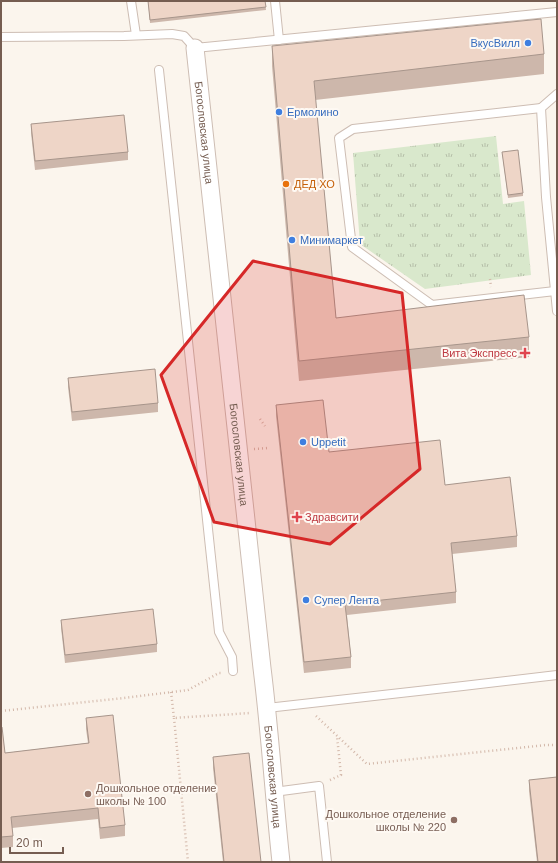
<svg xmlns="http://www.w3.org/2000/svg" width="558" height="863" font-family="Arial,sans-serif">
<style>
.grass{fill:url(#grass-tufts)}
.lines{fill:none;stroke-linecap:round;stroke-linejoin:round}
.lane-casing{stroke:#cdbdb3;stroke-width:10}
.street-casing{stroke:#cdbdb3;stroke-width:19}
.path{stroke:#d3b8aa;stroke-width:2.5;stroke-dasharray:1 3;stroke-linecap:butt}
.lane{stroke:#fff;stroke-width:8}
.street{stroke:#fff;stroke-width:17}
.wall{fill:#cdb7ab}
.building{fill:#eed5c7;stroke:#a7958b}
.marked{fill:#d62828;fill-opacity:0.2;stroke:#d62828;stroke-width:3;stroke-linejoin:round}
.shop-dot{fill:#3f7fe0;stroke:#fef9f3;stroke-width:1.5}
.food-dot{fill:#e8710a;stroke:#fef9f3;stroke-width:1.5}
.health-dot{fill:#e0444e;stroke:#fef9f3;stroke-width:1.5}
.education-dot{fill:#8d6e63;stroke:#fef9f3;stroke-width:1.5}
.labels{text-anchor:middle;stroke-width:4;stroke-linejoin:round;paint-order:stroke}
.shop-label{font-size:11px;fill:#366cbe;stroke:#fef9f3;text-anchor:start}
.street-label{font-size:11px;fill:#755d51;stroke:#fef9f3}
.food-label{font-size:11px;fill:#c56008;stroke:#fef9f3;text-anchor:start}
.health-label{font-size:11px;fill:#be3a42;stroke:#fef9f3;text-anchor:end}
.education-label{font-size:11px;fill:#785e54;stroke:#fef9f3;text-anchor:start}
</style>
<defs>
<pattern id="grass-tufts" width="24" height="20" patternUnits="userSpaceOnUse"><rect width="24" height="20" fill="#d9e8cc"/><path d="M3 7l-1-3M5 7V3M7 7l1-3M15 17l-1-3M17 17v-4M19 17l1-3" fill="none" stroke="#b5bfa8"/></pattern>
</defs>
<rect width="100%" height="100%" fill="#fbf5ed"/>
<!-- grass -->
<polygon class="grass" points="496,136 503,204 524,201 531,275 425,289 360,244 353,153"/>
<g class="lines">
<defs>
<g id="lane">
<polyline points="131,1 136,35"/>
<polyline points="275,1 279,40"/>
<polyline points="1,37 124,36 172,34 184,36 195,48 557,12"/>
<polyline points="159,70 219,632 232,657 233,671"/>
<polyline points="557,94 541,108 546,197 557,311"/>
<polyline points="541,108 353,129 339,138 352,247 432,305 555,291"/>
<polyline points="267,708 463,686 557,675"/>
<polyline points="274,792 319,786 327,862"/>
</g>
<g id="street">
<path id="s1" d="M195,48L262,668C270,732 274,797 281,862"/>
</g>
</defs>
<!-- lane casing -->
<use href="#lane" class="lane-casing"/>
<!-- street casing -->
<use href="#street" class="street-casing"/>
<!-- path -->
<g class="path">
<polyline points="490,279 491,287"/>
<polyline points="260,419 265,426"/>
<polyline points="254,449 268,448"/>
<polyline points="171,692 174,718 250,713"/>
<polyline points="1,711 124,698 188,690 219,673 221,673"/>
<polyline points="316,716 367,764 546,745 557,745"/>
<polyline points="174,718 188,862"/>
<polyline points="330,780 341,775 337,736"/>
</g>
<!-- lane -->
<use href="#lane" class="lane"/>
<!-- street -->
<use href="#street" class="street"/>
</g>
<!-- wall -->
<g class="wall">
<polygon points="148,1 265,1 266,10 150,23"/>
<polygon points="272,46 544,54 544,74 315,100 336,318 529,337 529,357 299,381 295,336 272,66"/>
<polygon points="31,124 128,152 128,160 35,170 31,133"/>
<polygon points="502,152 523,193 523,196 508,198"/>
<polygon points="68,378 158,403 158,412 72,421 68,387"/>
<polygon points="276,405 329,452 445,485 517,536 517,547 452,554 456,592 456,603 347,615 351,657 351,668 304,673 276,416"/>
<polygon points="61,620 157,644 157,652 65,663 61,628"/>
<polygon points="86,718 125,825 125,836 100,839 98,819 12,828 13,836 13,847 1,848 1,727 5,753 88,743 86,729"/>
<polygon points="213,757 261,862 223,862 213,768"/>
<polygon points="529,780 557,862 537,862 529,791"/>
</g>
<!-- building -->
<g class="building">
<polygon points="148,1 265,1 266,7 150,20"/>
<polygon points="541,19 544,54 314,81 336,318 524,295 529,337 299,361 295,316 272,46"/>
<polygon points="124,115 128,152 35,161 31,124"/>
<polygon points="518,150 523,193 508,195 502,152"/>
<polygon points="155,369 158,403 72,412 68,378"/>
<polygon points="323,400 329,452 440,440 445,485 510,477 517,536 451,543 456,592 345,604 351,657 304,662 276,405"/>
<polygon points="153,609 157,644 65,655 61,620"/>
<polygon points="113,715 125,825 100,828 98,808 11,817 13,836 1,837 1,727 2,727 5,753 89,743 86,718"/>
<polygon points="249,753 261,862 224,862 213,757"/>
<polygon points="557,777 557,862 538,862 529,780"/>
</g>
<!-- marked area -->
<path class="marked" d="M253,261L402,293L420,469L330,544L214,522L161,375Z"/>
<!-- markers -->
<g class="shop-dot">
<circle cx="528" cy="43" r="4"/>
<circle cx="279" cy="112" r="4"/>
<circle cx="292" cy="240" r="4"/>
<circle cx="303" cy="442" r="4"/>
<circle cx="306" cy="600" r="4"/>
</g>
<circle class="food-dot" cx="286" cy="184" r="4"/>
<g class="health-dot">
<path d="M523 347h4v4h4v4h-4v4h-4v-4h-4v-4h4z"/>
<path d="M295 511h4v4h4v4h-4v4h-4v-4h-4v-4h4z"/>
</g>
<g class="education-dot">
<circle cx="88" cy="794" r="4"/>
<circle cx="454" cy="820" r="4"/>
</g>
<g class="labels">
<!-- shop labels -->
<g class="shop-label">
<text x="520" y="47" text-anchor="end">ВкусВилл</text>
<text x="287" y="116">Ермолино</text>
<text x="300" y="244">Минимаркет</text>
<text x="311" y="446">Uppetit</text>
<text x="314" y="604">Супер Лента</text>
</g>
<!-- street labels -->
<g class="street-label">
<text dy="4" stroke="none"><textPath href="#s1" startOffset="85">Богословская улица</textPath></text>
<text dy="4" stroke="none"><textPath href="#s1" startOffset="409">Богословская улица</textPath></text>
<text dy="4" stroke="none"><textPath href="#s1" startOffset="733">Богословская улица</textPath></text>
</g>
<!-- food labels -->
<g class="food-label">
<text x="294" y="188">ДЕД ХО</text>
</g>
<!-- health labels -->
<g class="health-label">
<text x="517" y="357">Вита Экспресс</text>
<text x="305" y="521" text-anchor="start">Здравсити</text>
</g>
<!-- education labels -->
<g class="education-label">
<text x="96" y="792">Дошкольное отделение<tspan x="96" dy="13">школы № 100</tspan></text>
<text x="446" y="818" text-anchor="end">Дошкольное отделение<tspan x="446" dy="13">школы № 220</tspan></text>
</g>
</g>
<!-- border -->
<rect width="558" height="863" fill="none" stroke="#755d51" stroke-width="4"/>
<!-- scale -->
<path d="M10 847v6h53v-6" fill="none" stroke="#755d51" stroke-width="2"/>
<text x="16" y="847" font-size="12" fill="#755d51" stroke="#fef9f3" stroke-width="3" paint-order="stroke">20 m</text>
</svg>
